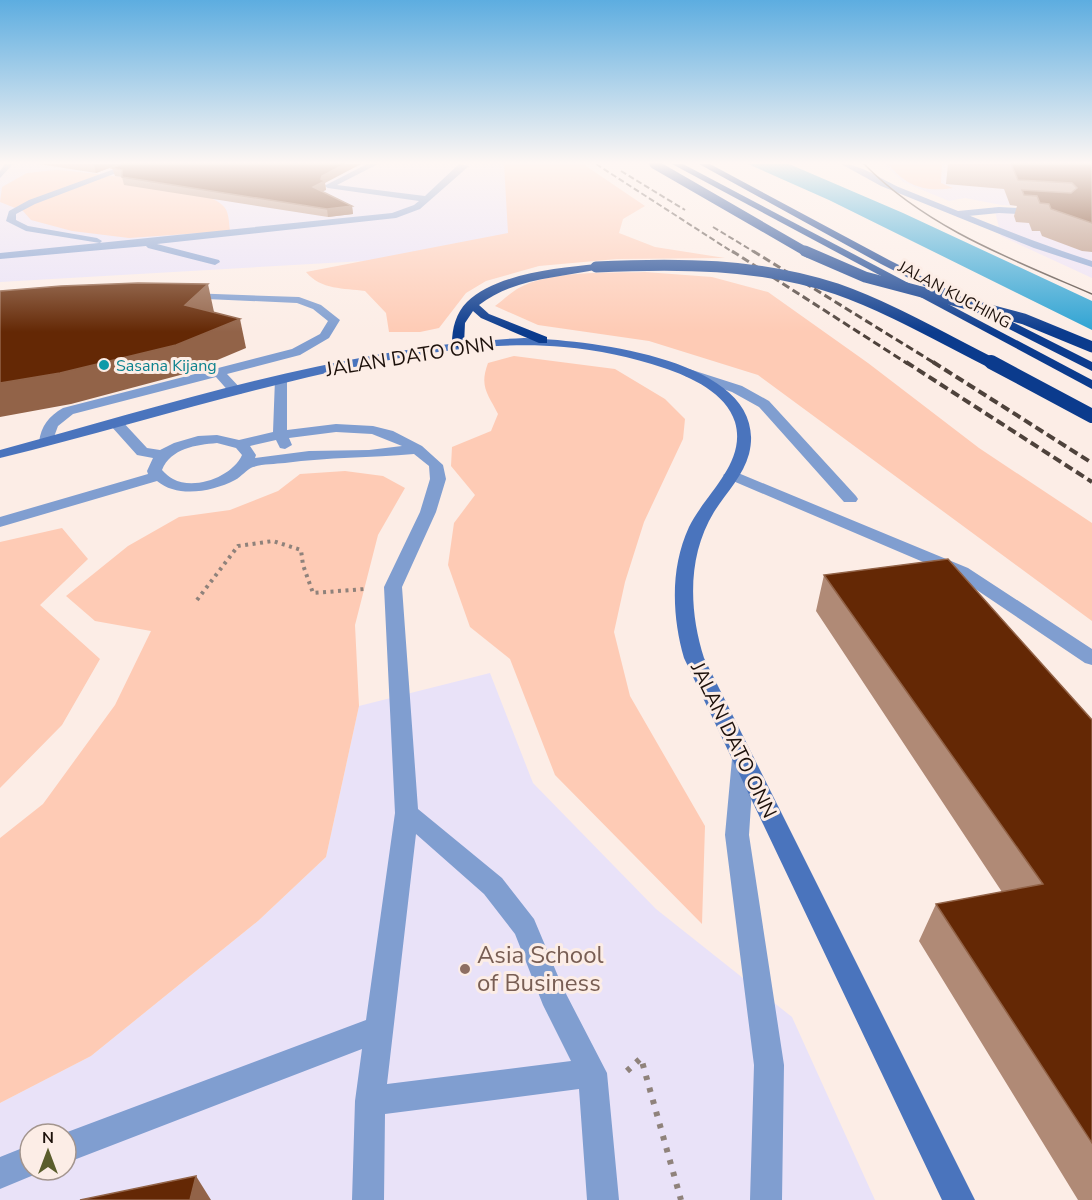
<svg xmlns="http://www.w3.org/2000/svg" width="1092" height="1200" font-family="'Nunito Sans',sans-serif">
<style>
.commercial{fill:#ece1f6}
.education{fill:#e9e2f8;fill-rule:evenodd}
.green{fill:#fecbb5}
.water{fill:#2ea3d3}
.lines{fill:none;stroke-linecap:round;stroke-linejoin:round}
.path-far1{stroke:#8f827b;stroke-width:4;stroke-dasharray:3 4.5;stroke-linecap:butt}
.path{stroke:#8f827b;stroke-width:6;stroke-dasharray:4.5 8;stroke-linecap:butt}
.lane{fill:#809ed0;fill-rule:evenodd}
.street{fill:#809ed0;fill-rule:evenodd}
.secondary{fill:#4a74bd;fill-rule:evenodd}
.highway{fill:#0b3b8d;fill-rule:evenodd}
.tram{stroke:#4e423b;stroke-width:1.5}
.rail-far2{stroke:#4e423b;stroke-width:2;stroke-dasharray:6 3;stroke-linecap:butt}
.rail-far1{stroke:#4e423b;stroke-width:3;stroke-dasharray:8 4;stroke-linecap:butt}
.rail{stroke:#4e423b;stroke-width:4;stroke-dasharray:9 4.5;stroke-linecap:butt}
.highway-bridge-far2{stroke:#0b3b8d;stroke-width:9}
.highway-bridge-far1{stroke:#0b3b8d;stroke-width:11}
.highway-bridge{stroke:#0b3b8d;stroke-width:14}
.wall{fill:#b08a76}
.shaded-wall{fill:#926348}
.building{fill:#642805;stroke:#926348;stroke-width:1.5}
.culture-dot{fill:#0f9aa8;stroke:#fcede6;stroke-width:2}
.education-dot{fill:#8d6e63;stroke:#fcede6;stroke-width:2}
.labels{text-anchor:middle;stroke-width:6;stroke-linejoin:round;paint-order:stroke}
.far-street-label{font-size:16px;fill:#1d110b;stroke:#fcede6}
.far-culture-label{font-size:16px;fill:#0d838f;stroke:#fcede6;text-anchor:start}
.street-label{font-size:20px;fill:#1d110b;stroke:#fcede6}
.near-education-label{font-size:24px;fill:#785e54;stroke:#fcede6;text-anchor:start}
</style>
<rect width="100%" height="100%" fill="#fcede6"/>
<!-- commercial -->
<polygon class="commercial" points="1092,178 1092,278 1001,236 994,207 1084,215"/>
<!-- education -->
<g class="education">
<polygon points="0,164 516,164 546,231 434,257 0,282"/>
<polygon points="884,164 957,164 1078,211 1001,205 965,198 949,201 903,182"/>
<path d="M490,673L533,783L656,909L792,1017L875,1200H0V1103L91,1056L258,921L326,857L359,706ZM30,1134H66V1170H30Z"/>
</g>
<!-- green -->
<g class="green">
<path d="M504,164H583L645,206L623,219L619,233L655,247L725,258L617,259L539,266L486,281L466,293L439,328L420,332H389L386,313L365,291C344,288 321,290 306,272L508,233Z"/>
<path d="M888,164H942L941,183L953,188C925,192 907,187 888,164Z"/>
<path d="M56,170C87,172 210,185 225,208C229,213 229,224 230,231L129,238L72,231L31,220L23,211L0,202L2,187L27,173Z"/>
<path d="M645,272L712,277L768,292L868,363L979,448L1092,523V621L758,375L649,341L538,325L495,306C502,301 509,294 517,289C549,270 608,273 645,272Z"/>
<path d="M514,356L615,369L665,399L685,419L683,439L644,522L625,582L614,632L630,696L705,826L702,924L555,775L510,659L470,627L448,565L454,523L475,495L451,466L452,447L491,431L498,414C488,394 479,387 488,363Z"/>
<polygon points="345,471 383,476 405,488 378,535 355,625 359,706 326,857 258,921 91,1056 0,1103 0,838 43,804 115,705 151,631 95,621 66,596 128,546 179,517 230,510 278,491 300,474"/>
<polygon points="62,528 88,559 40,605 100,659 62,725 0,788 0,542"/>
</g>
<!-- water -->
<polygon class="water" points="748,164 789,164 903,213 1092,301 1092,330 829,200"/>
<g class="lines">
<!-- path-far1 -->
<polyline class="path-far1" points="197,600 238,546 273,541 301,550 303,565 313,593 365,589"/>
<!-- path -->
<polyline class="path" points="627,1071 641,1058 681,1200"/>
<!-- lane -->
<g class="lane">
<polygon points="5,164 13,164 0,178 0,171"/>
<polygon points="128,164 140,164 35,204 16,214 16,220 28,226 97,238 102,241 100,243 26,231 6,221 9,211 29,200"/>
<polygon points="367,164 378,164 337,185 425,196 459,164 469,166 420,209 396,218 157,244 219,260 220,262 215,265 148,248 146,246 0,259 0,253 392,213 414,205 419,201 328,188 324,186"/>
<polygon points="999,207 1040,209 1044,212 1040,215 999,213 958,217 954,214 958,211"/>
<path d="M188,293L299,297L321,305L340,320L329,338L300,355L227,374L243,391L241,394H231L216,377L73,414L58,426L51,445H41L39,442C41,426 49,416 63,408L292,349L320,334L328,321L313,309L297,303L184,298V294Z"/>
<polygon points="689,369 742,386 769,401 856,496 858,499 856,502 844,502 759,407 732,392 685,376 683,373 685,370"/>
<path d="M281,375L287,379V430L336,424L373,426L393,431L422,446L443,465L446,479L436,512L402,587L418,809L502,878L534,919L563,988L607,1073L619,1200H587L579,1089L385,1114L384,1200H352L355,1101L362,1049L66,1163V1134H62L366,1020L395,813L384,587L420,512L430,479L429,466L414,454C371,458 328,457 285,463C275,464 263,464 253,467C247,469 241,477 235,480C212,492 177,498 157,481L0,527V517L148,474L147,471L153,458L137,455L111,426L109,423L111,420H121L147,448L160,450L174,443L198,436L217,435L239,440L273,432L275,379ZM336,432L372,434L402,446L369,450L309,451L255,458L256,455L250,446L276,440L280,448L285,449L292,445L289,438ZM217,443L236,448L242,455C233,476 195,491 173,479C169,477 165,473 162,470C171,448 196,445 217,443ZM416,834L484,894L515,934L543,1005L571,1061L387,1084Z"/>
<polygon points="731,470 968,568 1092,649 1092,665 1085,663 956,576 726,478 723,475"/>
<polygon points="743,751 751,753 754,759 749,835 784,1065 782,1200 750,1200 754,1065 725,835 732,759 735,753"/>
<polygon points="30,1145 30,1170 42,1170 41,1172 0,1189 0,1157"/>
</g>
<!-- street -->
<path class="street" d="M841,164C862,164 882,180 901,188C964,213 1027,240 1092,261V267L1034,248L881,186Z"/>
<!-- secondary -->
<path class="secondary" d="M524,338C584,340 773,358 749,454C743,476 726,493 714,512C687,556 689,611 704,658L975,1200H942L684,658C672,616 670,568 689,527C705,494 747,463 735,422C726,393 691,377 664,368C631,357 598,350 564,347C497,341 429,352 364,365C241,390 122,428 0,458V450C171,404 346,346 524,338Z"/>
<!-- highway -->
<g class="highway">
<polygon points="672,164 683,164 1092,380 1092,389"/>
<polygon points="699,164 710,164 889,260 1092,362 1092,371 881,264"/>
<path d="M596,264L600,265V269C557,278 515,278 479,305L489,314L547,337V343H539L481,318L473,311L465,323L464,344L458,348L452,344C452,328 456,313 467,302C495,274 558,268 596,264Z"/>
</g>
<!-- tram -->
<path class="tram" d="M864,164C927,228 1011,259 1092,294"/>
<!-- rail-far2 -->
<g class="rail-far2">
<polyline points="596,164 734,253"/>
<polyline points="621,171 685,210"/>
<polyline points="713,227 756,253"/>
</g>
<!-- rail-far1 -->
<g class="rail-far1">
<polyline points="732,251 908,364"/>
<polyline points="753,251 936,364"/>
</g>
<!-- rail -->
<g class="rail">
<polyline points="906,362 1092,482"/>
<polyline points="933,362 1092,463"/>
</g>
<!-- highway-bridge-far2 -->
<polyline class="highway-bridge-far2" points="654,164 808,253"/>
<!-- highway-bridge-far1 -->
<g class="highway-bridge-far1">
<polyline points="805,251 865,277 1024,319 1092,347"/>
<path d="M596,267C675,263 760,263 837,289C891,308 942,338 994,364"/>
</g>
<!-- highway-bridge -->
<polyline class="highway-bridge" points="991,362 1092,416"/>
</g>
<!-- wall -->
<g class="wall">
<polygon points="39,164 120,164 96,173"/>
<polygon points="948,164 1092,164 1092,252 1082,251 1042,236 1040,231 1032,231 1029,223 1016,222 1014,216 1017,206 1010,205 1004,189 946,184"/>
<polygon points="112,168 325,183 326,190 322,191 352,206 353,214 328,217 124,185 122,177 115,176"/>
<polygon points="824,575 1092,720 1092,1200 1078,1200 919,941 936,904 1002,892 816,611"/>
</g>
<!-- shaded-wall -->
<g class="shaded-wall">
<polygon points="96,164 120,164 96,173 94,165"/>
<polygon points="345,164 361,164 325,183 326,190 314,195 313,187 321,179 322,176"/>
<polygon points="352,206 353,214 328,217 327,209"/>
<polygon points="208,284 214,312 192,334 185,305"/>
<polygon points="240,319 246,348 184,374 71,404 0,417 0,383"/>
<polygon points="196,1176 211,1200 190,1200"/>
</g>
<!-- building -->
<g class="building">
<polygon points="122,164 345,164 322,176 321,179 325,181 313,187 352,206 327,209 122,177 122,170 112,168"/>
<polygon points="1011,164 1092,164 1092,223 1051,209 1049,204 1040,203 1037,196 1024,195 1022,190 1071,193 1077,188 1072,183 1018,180"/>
<polygon points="138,283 208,284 185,305 240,319 176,345 60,373 0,383 0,291 61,286"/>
<polygon points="948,559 1092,720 1092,1143 936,904 1043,884 824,575"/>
<polygon points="196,1176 190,1200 80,1200"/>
</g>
<!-- sky -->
<linearGradient id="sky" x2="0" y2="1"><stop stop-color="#5dade0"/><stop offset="0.49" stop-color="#fef7f4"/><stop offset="1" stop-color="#fef7f4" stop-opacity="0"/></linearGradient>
<rect width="1092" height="332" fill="url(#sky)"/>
<!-- markers -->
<circle class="culture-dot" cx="104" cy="365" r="6"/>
<circle class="education-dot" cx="465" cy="969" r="6"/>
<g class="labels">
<!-- far-street labels -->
<g class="far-street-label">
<text transform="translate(955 294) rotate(28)" y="6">JALAN KUCHING</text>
</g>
<!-- far-culture labels -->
<g class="far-culture-label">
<text x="116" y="371">Sasana Kijang</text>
</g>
<!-- street labels -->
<g class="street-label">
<text transform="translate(410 356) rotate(-9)" y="7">JALAN DATO ONN</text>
<text transform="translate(734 740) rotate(64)" y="7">JALAN DATO ONN</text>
</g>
<!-- near-education labels -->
<g class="near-education-label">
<text x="477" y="963">Asia School<tspan x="477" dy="28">of Business</tspan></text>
</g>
</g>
<!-- north arrow -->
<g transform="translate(48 1152)"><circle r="28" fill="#fcede6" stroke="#a3958e" stroke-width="1.5"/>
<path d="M0-4.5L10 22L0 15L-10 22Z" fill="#5a5d2b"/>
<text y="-9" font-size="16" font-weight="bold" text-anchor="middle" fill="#1d110b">N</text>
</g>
</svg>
